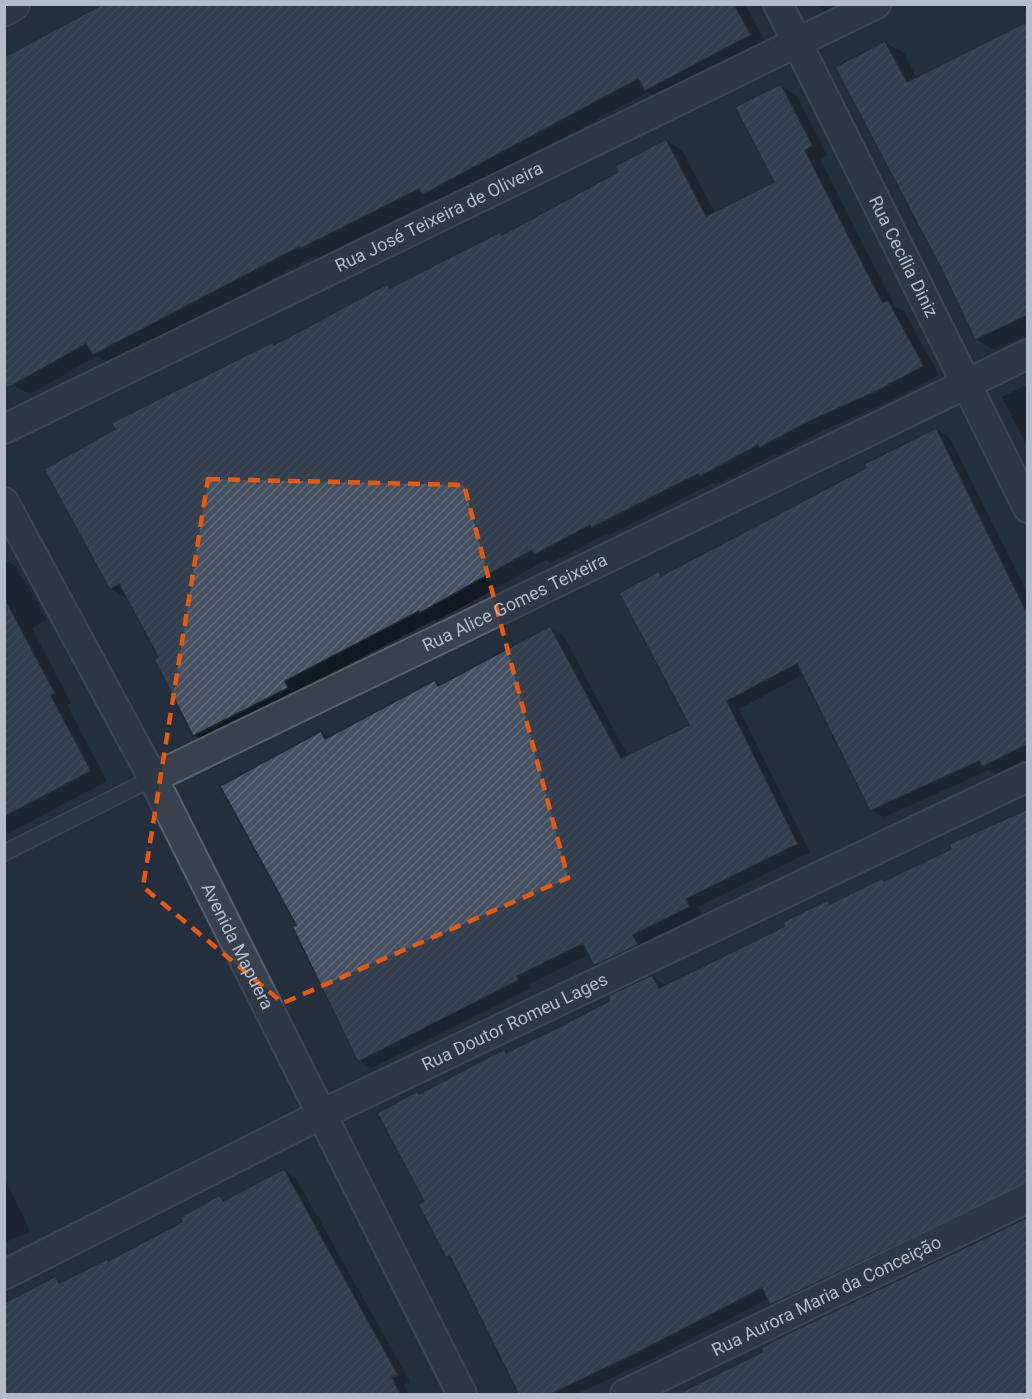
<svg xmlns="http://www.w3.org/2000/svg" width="1032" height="1399" font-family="Roboto,sans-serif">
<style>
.shadow{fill:#0007}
.building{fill:url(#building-hatch);stroke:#1f2835;stroke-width:1.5}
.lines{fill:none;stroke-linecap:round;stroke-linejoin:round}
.service-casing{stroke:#565f6c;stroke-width:18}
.minor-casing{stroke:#565f6c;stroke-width:32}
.tertiary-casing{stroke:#565f6c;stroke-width:36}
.service{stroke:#38414e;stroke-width:15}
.minor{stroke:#38414e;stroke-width:28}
.tertiary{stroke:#38414e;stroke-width:33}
.marked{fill:none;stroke:#e8590c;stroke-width:4.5;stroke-dasharray:12 8;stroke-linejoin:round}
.labels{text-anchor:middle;stroke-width:5;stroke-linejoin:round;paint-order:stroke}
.street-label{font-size:18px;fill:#b4bcc9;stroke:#1d2633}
</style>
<defs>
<pattern id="building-hatch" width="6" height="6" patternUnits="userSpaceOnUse" patternTransform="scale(1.5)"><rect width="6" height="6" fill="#455162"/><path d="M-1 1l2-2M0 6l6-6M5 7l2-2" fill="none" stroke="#5d6877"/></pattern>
</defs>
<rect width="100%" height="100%" fill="#242f3e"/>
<!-- shadow -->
<g class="shadow">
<polygon points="107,4 745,4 767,45 663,100 648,92 440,204 434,200 319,258 315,256 111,364 97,356 30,394 13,385"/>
<polygon points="812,4 845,4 827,13"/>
<polygon points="1022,4 1028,4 1028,16"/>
<polygon points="1028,23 1028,334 994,350 976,339 885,43 904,53 917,79"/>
<polygon points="781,86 796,95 828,155 820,159 862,243 895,306 904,311 939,375 894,399 824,430 776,456 774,454 716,485 713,483 608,536 606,534 551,563 546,560 437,621 434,620 300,690 303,697 210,744 194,735 160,658 126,598 111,589 273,344 276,346 387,286 392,289 503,236 620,172 666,140 682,150 715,213 776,183"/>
<polygon points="1028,384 1028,448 1002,397"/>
<polygon points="936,429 949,437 1028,594 1028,758 996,774 989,770 884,817 871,810 804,674 739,709 810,852 698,907 702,914 645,942 650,952 608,972 595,965 590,954 529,984 531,988 372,1068 359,1061 298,925 321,733 330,738 435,682 441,686 550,628 563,635 628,756 691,725 659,573 664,576 868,469"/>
<polygon points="4,560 17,567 47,620 32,628 71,703 67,705 107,781 9,833 4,831"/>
<polygon points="882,879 887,882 1003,1205 784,1311 771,1304 769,1298 648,1361 576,1394 520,1394 454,1262 447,1257 426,1202 417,1093 421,1095 503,1050 508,1053 613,1000 652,976 666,986 787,926 828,902 832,904"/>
<polygon points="284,1170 296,1178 410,1382 404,1385 409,1394 4,1394 56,1278 63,1282 109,1262 185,1222 220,1197 227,1201"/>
<polygon points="4,1177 30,1231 4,1243"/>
</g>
<!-- building -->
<g class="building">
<polygon points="103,4 734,4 751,35 645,91 638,79 422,195 419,189 300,249 299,247 93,355 86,344 4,390 4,57"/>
<polygon points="1028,21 1028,315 975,340 944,274 835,67 885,41 907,82"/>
<polygon points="781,84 813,146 805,150 847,233 883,303 888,300 924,366 877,391 808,422 759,448 758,445 699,477 698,474 591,528 590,525 534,555 532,550 420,613 419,611 285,681 288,688 193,736 154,659 158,657 119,584 110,590 44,469 115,429 111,423 273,342 274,345 387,284 390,288 500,232 502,235 618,172 615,166 666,139 706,216 774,182 735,107"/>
<polygon points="936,428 1028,615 1028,744 982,767 979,761 870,811 797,664 727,701 798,844 686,899 690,907 633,935 638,945 594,966 583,944 517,976 519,980 358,1062 292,926 296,925 220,786 321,731 325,739 435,680 438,686 550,626 621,758 689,725 619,593 659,571 661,576 866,468 864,464"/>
<polygon points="4,597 55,693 51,695 91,771 4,817"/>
<polygon points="1028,809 1028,1182 770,1305 762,1288 635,1354 549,1395 519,1395 450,1256 446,1258 418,1204 424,1201 377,1113 417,1091 419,1094 504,1049 506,1053 559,1027 609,1001 609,995 652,975 659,988 785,926 783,922 828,900 830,904 882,878 884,881 951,849 949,844"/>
<polygon points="284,1169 398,1375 392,1377 401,1395 4,1395 4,1303 56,1276 59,1283 107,1259 108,1261 182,1222 180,1217 220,1195 223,1201"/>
<polygon points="1028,1217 1028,1395 675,1395 762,1352 761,1348 785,1335"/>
</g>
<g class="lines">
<defs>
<polyline id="service" points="4,853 153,778"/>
<g id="minor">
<path id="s1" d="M778,4L1028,508"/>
<path id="s2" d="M4,429L876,4"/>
<path id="s3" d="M4,502L153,778L462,1394"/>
<path id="s4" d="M153,778L1028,354"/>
<path id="s5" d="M4,1275L322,1114L1028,777"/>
<path id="s6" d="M625,1394L1028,1198"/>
</g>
<polyline id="tertiary" points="4,9 13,4"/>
</defs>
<!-- service casing -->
<use href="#service" class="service-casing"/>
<!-- minor casing -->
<use href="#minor" class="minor-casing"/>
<!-- tertiary casing -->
<use href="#tertiary" class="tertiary-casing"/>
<!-- service -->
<use href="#service" class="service"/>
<!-- minor -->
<use href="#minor" class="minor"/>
<!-- tertiary -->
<use href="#tertiary" class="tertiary"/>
</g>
<!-- marked area -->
<path d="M0 0H1032V1399H0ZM208,479L464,485L568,878L283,1003L143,887Z" fill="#242f3e" fill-opacity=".55" fill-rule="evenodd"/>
<path class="marked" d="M208,479L464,485L568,878L283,1003L143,887Z"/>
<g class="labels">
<!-- street labels -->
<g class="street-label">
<text dy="6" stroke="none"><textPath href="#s2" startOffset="484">Rua José Teixeira de Oliveira</textPath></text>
<text dy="6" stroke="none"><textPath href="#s1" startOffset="282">Rua Cecília Diniz</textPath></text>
<text dy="6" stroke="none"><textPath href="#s4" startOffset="402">Rua Alice Gomes Teixeira</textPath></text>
<text dy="6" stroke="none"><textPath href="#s3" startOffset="502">Avenida Mapuera</textPath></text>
<text dy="6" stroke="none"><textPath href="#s5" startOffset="570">Rua Doutor Romeu Lages</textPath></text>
<text dy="6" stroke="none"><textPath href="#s6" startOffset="224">Rua Aurora Maria da Conceição</textPath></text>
</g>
</g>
<!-- border -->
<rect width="1032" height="1399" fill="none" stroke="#b4bcc9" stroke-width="12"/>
</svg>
